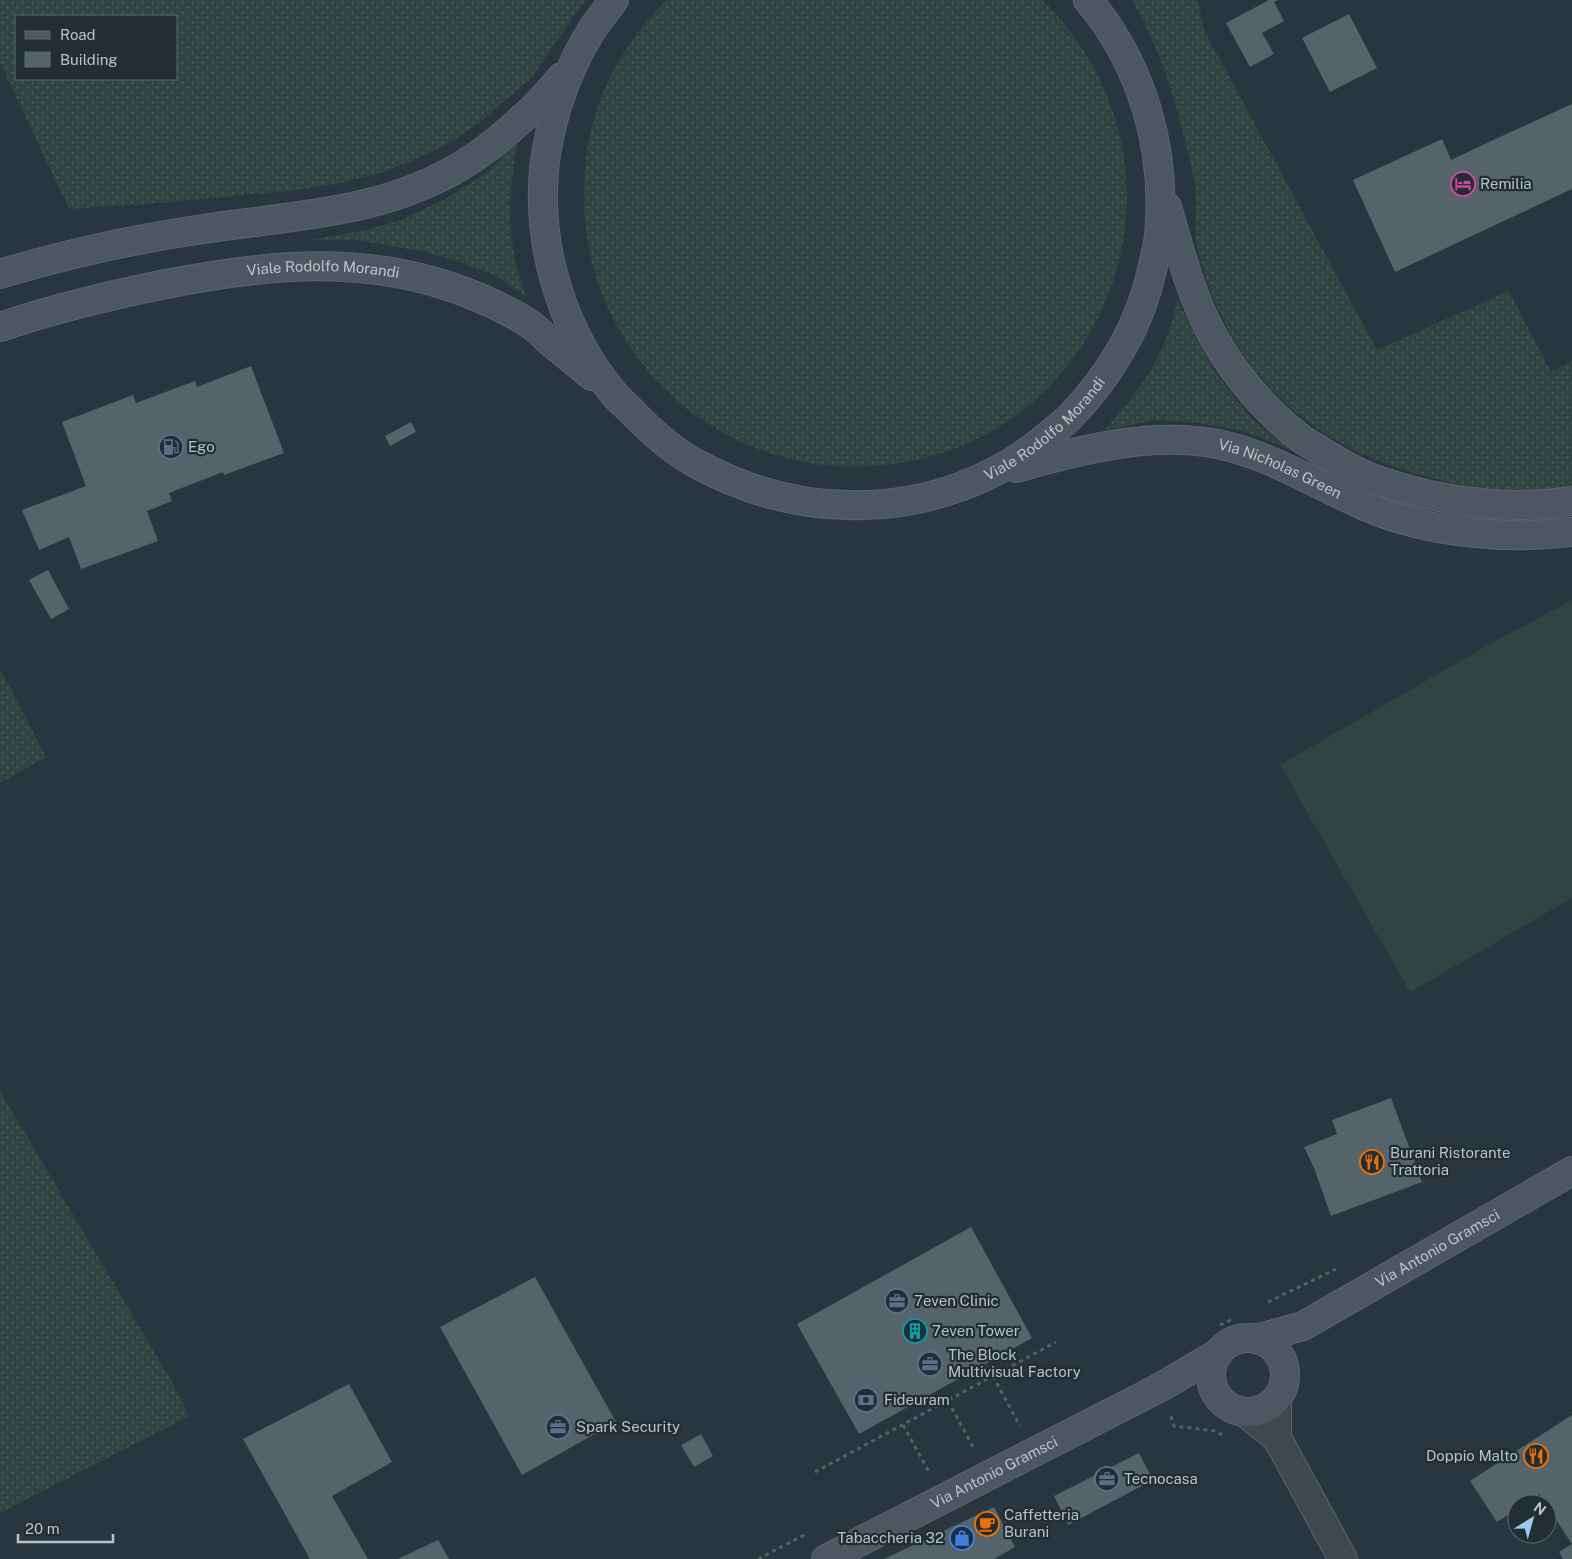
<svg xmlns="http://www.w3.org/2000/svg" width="1572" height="1559" font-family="'Public Sans',sans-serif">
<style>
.grass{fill:url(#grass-dots);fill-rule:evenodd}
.pitch{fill:#304542}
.building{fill:#55636b}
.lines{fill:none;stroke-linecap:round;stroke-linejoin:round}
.street-casing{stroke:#5b656c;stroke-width:30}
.secondary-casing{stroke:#5b656c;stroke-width:30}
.path{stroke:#516362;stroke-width:3;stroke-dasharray:4 4;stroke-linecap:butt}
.street{stroke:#3d484f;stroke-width:28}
.secondary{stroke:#4c5761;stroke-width:28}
.labels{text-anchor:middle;stroke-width:4.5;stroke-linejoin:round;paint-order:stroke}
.poi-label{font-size:15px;fill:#bac2c9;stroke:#222d34;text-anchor:start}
.street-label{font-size:15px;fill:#bac2c9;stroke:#222d34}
</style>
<defs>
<pattern id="grass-dots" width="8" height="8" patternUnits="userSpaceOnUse" patternTransform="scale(1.25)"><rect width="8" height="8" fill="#304542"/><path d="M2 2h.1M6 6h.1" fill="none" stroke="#4c5e5c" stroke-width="1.8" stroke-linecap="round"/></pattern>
</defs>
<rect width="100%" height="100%" fill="#2a363f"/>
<!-- grass -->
<g class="grass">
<path d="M0,0H586L576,13L532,77L484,119L453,141L414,160L383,172L341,183L298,190L171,202L69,209L0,63ZM176,16V79H16V16Z"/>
<path d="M666,0H1042C1106,61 1139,154 1123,242C1110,311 1077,367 1022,411C982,442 935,460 885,465C719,483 578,351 584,185C585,153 591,120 604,90C618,56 641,27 666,0Z"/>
<path d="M1132,0H1198L1204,30L1377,350L1509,291L1551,372L1572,361V488C1558,489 1544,491 1531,492C1525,493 1518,495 1512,494C1491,493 1469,487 1449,482C1317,454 1229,379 1197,246C1193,226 1198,205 1195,185C1193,172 1189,158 1186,145C1173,91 1159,48 1132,0Z"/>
<path d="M518,141C510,182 507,219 515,260C518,273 523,285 527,297L496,276L461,262L426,252L357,240H309L362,231L404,219L445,199L485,174Z"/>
<path d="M1177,300L1214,371L1251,418L1292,450L1240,430L1199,423L1157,420L1105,430C1128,403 1150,376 1164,344C1170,330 1174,314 1177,300Z"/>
<polygon points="0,669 46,757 0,783"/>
<polygon points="0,1091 172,1382 189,1416 0,1513"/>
</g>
<!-- pitch -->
<polygon class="pitch" points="1572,600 1572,898 1410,992 1280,765 1483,648"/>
<!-- building -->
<g class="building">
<polygon points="1269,0 1278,0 1274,2 1284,21 1262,33 1274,54 1250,67 1226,23"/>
<polygon points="1349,14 1377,68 1330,92 1302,38"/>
<polygon points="1572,104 1572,189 1395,272 1353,180 1442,139 1451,160 1504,135"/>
<polygon points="251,366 284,453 224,475 223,472 169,493 172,501 147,511 158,541 81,569 69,537 39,550 22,510 86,486 62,422 133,395 136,403 195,381 197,387"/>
<polygon points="411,422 416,432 390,446 385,436"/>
<polygon points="48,570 69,609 51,619 29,580"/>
<polygon points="1391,1098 1422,1182 1331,1216 1314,1168 1304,1147 1337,1134 1332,1120"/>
<polygon points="971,1227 1032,1338 859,1434 797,1324"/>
<polygon points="535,1277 616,1422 522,1475 440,1327"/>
<polygon points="349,1384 392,1462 332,1496 368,1559 310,1559 243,1439"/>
<polygon points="1572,1415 1572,1559 1563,1559 1559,1552 1572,1544 1547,1506 1547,1504 1539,1494 1525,1504 1517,1504 1517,1509 1497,1522 1470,1481"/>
<polygon points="701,1434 713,1456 694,1467 681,1445"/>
<polygon points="1139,1453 1153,1480 1068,1525 1054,1496"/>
<polygon points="994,1507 1015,1547 994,1559 884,1559"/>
<polygon points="438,1540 449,1559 398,1559"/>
</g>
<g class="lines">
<defs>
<g id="street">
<polyline points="1277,1398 1277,1438"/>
<polyline points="1244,1412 1277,1438 1343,1559"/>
</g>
<g id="secondary">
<path id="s1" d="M614,0C607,9 600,18 593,28C572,61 557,100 549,138C530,227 557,326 615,395C621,402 629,408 635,415C653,433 673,451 695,463C748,492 803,507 863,505C929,504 994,480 1044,439C1053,431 1063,424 1071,416C1110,375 1140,325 1152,270C1154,259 1158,247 1159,236C1167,150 1143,66 1088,0"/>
<path d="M1167,207C1180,251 1191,296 1213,336C1234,374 1264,409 1298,436C1306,443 1316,447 1324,453C1339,462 1357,473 1374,479C1439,502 1504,511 1572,501"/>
<path d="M0,274C69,253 139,238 210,228C298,215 385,213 464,164C485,151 508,132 526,115C539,104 550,90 562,77"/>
<path id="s2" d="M0,327C53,309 107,296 161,285C267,264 368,253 470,294C490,302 510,311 528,323C535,327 542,334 548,340C563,352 577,364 592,376"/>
<path id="s3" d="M1016,468C1079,450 1152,431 1217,444C1271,455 1317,485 1367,507C1428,533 1506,540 1572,532"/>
<circle cx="1248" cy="1375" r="37"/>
<path id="s4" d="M1256,1339L1303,1326L1572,1171"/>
<path id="s5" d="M826,1559L1161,1387L1215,1355"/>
</g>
</defs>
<!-- street casing -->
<use href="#street" class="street-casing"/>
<!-- secondary casing -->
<use href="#secondary" class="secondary-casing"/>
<!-- path -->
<g class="path">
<polyline points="1268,1302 1336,1269"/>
<polyline points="1220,1325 1233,1319"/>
<polyline points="993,1376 1020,1426"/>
<polyline points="948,1401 974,1449"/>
<polyline points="1171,1416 1174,1426 1216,1431 1222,1435"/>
<polyline points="903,1425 929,1472"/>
<polyline points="815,1472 1056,1342"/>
<polyline points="758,1559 808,1533"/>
</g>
<!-- street -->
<use href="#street" class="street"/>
<!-- secondary -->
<use href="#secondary" class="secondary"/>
</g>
<!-- icons -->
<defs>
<symbol id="hotel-ring" viewBox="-11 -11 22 22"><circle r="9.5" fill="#222d34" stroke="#d1479c" stroke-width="1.5"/><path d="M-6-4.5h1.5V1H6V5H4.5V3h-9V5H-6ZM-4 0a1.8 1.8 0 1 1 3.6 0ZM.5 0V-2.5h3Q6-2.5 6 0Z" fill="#d1479c"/></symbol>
<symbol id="fuel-ring" viewBox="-11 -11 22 22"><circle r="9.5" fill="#222d34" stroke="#5c6f8a" stroke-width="1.5"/><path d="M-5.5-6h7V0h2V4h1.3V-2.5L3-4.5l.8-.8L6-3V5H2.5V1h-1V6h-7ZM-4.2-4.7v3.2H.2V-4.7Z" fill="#5c6f8a"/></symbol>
<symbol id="restaurant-ring" viewBox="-11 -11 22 22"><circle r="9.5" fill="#222d34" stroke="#e8710a" stroke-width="1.5"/><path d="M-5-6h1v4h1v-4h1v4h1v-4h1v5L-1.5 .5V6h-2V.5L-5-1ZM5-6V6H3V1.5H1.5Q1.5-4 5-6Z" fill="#e8710a"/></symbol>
<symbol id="office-ring" viewBox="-11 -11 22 22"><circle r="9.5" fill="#222d34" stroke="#5c6f8a" stroke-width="1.5"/><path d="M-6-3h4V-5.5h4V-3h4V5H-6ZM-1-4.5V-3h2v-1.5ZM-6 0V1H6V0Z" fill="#5c6f8a"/></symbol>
<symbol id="building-ring" viewBox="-11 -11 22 22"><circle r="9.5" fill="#222d34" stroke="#0f9aa8" stroke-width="1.5"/><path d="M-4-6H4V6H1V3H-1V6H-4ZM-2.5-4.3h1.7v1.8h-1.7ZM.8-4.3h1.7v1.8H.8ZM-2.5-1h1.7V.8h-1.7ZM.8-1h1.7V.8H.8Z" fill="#0f9aa8"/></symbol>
<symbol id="bank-ring" viewBox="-11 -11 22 22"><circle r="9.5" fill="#222d34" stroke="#5c6f8a" stroke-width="1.5"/><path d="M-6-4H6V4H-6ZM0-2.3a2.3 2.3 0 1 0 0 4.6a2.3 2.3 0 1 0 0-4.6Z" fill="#5c6f8a"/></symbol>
<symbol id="cafe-ring" viewBox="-11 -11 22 22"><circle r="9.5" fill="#222d34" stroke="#e8710a" stroke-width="1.5"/><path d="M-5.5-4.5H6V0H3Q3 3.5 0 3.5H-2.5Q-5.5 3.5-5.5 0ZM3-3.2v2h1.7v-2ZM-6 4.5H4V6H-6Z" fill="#e8710a"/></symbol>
<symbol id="shop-ring" viewBox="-11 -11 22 22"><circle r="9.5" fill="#222d34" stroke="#3f7fe0" stroke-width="1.5"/><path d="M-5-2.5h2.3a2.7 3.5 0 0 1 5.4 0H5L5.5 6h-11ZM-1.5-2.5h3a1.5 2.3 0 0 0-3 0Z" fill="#3f7fe0"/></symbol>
</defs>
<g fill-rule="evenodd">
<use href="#hotel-ring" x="1449" y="170" width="28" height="28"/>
<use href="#fuel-ring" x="157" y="433" width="28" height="28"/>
<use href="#restaurant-ring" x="1358" y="1148" width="28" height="28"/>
<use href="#office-ring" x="883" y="1287" width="28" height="28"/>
<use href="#building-ring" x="901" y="1317" width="28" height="28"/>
<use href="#office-ring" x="916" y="1350" width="28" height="28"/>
<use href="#bank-ring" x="852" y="1386" width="28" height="28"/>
<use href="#office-ring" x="544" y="1413" width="28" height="28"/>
<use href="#restaurant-ring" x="1522" y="1442" width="28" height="28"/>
<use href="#office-ring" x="1093" y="1465" width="28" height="28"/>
<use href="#cafe-ring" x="973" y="1510" width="28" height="28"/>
<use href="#shop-ring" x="948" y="1524" width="28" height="28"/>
</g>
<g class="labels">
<!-- poi labels -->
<g class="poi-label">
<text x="1480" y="189">Remilia</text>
<text x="188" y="452">Ego</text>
<text x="1390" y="1158">Burani Ristorante<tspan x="1390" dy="17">Trattoria</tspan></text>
<text x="914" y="1306">7even Clinic</text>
<text x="932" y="1336">7even Tower</text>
<text x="948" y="1360">The Block<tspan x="948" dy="17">Multivisual Factory</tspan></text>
<text x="884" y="1405">Fideuram</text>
<text x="576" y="1432">Spark Security</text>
<text x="1518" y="1461" text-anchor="end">Doppio Malto</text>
<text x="1124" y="1484">Tecnocasa</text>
<text x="1004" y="1520">Caffetteria<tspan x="1004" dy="17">Burani</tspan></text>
<text x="944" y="1543" text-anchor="end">Tabaccheria 32</text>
</g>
<!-- street labels -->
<g class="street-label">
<text dy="5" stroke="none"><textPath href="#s2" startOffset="330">Viale Rodolfo Morandi</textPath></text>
<text dy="5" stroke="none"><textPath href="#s1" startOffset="912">Viale Rodolfo Morandi</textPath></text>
<text dy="5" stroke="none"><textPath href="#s3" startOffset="272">Via Nicholas Green</textPath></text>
<text dy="5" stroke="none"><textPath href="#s4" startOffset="204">Via Antonio Gramsci</textPath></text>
<text dy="5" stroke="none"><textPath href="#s5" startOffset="189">Via Antonio Gramsci</textPath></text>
</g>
</g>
<!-- legend -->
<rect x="15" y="15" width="162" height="65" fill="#222d34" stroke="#5f6970"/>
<rect x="25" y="31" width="25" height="8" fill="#4c5761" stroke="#5f6970"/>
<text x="60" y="40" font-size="15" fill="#bac2c9">Road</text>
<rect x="25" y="52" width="25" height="15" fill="#55636b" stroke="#5f6970"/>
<text x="60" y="65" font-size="15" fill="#bac2c9">Building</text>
<!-- north arrow -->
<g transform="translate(1532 1519) rotate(37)"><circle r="24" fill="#222d34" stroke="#5f6970"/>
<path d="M0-4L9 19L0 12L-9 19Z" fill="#9cc8ec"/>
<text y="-8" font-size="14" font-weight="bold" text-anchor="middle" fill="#bac2c9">N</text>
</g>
<!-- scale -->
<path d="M18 1534v8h95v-8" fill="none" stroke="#bac2c9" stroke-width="2.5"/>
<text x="25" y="1534" font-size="15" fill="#bac2c9" stroke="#222d34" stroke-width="4" paint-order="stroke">20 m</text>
</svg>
